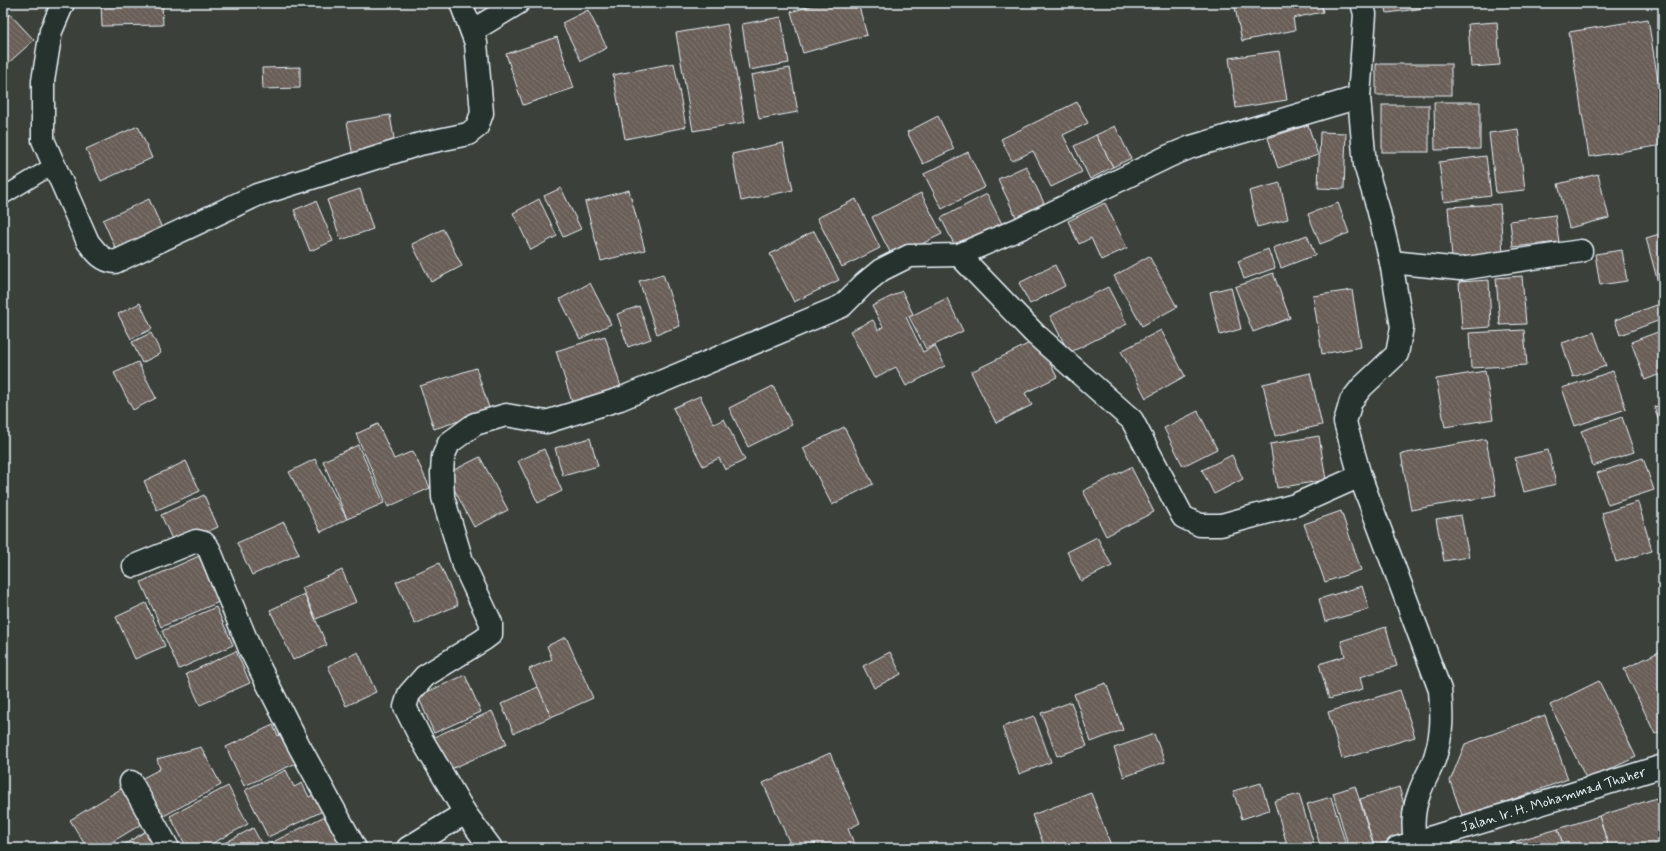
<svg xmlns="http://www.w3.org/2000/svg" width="1666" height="851" font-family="Mynerve,sans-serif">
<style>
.building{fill:url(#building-back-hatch);stroke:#e8f1f8}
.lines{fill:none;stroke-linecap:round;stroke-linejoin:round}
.lane-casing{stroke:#e8f1f8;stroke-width:19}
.street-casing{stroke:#e8f1f8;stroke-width:25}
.secondary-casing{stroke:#e8f1f8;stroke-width:25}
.lane{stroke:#26332d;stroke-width:16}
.street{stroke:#26332d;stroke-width:22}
.secondary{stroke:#26332d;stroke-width:22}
.labels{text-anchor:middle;stroke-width:3;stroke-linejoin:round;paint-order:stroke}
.street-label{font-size:14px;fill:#e8f1f8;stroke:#26332d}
</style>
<defs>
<pattern id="building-back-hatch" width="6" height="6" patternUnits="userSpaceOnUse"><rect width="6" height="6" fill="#6b5e58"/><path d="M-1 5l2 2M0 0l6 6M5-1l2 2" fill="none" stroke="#807671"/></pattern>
</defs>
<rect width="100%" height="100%" fill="#3b403a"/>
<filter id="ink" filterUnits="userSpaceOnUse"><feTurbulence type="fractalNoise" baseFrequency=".025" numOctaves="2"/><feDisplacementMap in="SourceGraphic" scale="8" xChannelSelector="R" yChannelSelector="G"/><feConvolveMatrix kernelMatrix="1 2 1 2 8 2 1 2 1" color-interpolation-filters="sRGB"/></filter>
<g filter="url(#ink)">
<!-- building -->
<g class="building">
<polygon points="101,3 162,3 163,25 102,26"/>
<polygon points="606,3 620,3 609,8"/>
<polygon points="820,3 858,3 867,35 803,53 791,12"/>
<polygon points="1234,3 1321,3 1323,12 1293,18 1295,30 1242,41"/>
<polygon points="1385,3 1424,3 1425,8 1387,13"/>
<polygon points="1441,3 1458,3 1441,6"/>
<polygon points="588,10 607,48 581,61 562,23"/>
<polygon points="10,14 34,40 6,65 3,62 3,20"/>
<polygon points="781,17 789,63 749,70 742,24"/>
<polygon points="1648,19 1663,112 1663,145 1589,157 1569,32"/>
<polygon points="1497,22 1500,65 1471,67 1468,24"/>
<polygon points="727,24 745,122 693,131 676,33"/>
<polygon points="557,37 574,88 523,105 506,54"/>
<polygon points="1279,51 1287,100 1236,108 1229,58"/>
<polygon points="674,63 686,127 625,139 613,75"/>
<rect x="1376" y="64" width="75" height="31"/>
<polygon points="300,67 300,88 263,89 262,68"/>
<polygon points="790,68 798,112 759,119 751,75"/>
<polygon points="1077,102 1088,123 1063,135 1082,172 1051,187 1033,151 1012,161 1001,139"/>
<polygon points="1434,102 1480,102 1480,149 1435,150"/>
<rect x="1382" y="105" width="47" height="47"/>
<polygon points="390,115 396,150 353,157 347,122"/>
<polygon points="938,116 954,149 923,164 907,132"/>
<polygon points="1308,125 1318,155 1278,168 1268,138"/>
<polygon points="138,126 152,158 101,181 86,149"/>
<polygon points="1115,126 1131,158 1113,167 1096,135"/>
<polygon points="1518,129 1525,190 1496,193 1489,133"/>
<polygon points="1320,132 1346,133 1344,189 1318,188"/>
<polygon points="1096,135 1113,167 1090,179 1074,146"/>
<polygon points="783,143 793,190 741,201 732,154"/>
<polygon points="968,152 985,187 942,209 924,174"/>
<polygon points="1486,156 1491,196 1444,202 1439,162"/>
<polygon points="1026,166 1044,203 1016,217 998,179"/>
<polygon points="1598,174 1609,218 1569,228 1558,184"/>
<polygon points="1280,183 1288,219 1257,227 1249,191"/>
<polygon points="561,188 581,229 563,237 544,196"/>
<polygon points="360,189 373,229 341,240 327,200"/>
<polygon points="629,190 645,250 601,261 585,202"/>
<polygon points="921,193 942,234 893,258 872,217"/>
<polygon points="987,194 1003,226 957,250 941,218"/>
<polygon points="149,199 165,235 119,256 103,220"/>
<polygon points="539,199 557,236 531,250 513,213"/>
<polygon points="856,199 880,248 842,267 817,218"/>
<polygon points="316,201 333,241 310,251 294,210"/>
<polygon points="1105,203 1127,248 1101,260 1091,238 1079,244 1068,221"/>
<polygon points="1338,203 1349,233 1320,244 1308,214"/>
<polygon points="1500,204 1503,256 1452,259 1448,207"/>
<polygon points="1555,215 1559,242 1513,247 1510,221"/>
<polygon points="443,229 462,266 431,282 412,244"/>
<polygon points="814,231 839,280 794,302 770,254"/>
<polygon points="1663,233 1663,301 1646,238"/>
<polygon points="1307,235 1315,255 1281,268 1273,248"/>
<polygon points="1268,249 1275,268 1244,279 1238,261"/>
<polygon points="1622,250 1627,281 1600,285 1595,254"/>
<polygon points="1149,256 1177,307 1142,326 1114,276"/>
<polygon points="1055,265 1065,286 1030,304 1019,283"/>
<polygon points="1273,273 1290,318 1253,332 1235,287"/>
<polygon points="663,274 680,326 657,334 639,281"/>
<polygon points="1522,276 1526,324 1500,325 1496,278"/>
<polygon points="1489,280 1491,327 1462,329 1459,282"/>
<polygon points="590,283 611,324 580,339 560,299"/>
<polygon points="1108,287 1127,324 1069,353 1050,316"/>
<polygon points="1231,287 1241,329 1220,335 1210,292"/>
<polygon points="1352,290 1361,347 1322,354 1313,296"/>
<polygon points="902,291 913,314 906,317 923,352 935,346 945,366 906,386 896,367 874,378 850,331 873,320 878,330 883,327 872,306"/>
<polygon points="947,298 963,331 926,349 909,317"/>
<polygon points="140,303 152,329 131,339 118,314"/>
<polygon points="1657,305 1663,319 1620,335 1615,320"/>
<polygon points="639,306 651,339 628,347 617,314"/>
<polygon points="1161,330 1185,376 1146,398 1121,351"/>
<polygon points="1524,330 1527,365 1471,368 1469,333"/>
<polygon points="1663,330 1663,373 1645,380 1631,342"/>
<polygon points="1594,332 1606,366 1573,377 1562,343"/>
<polygon points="151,333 161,353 142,363 132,342"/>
<polygon points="605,336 621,387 572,402 556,351"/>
<polygon points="1038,339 1057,377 1025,393 1032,405 996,423 971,372"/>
<polygon points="138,362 156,398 133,410 114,373"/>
<polygon points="476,368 490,411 434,429 420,386"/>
<polygon points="1485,371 1493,419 1445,427 1436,379"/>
<polygon points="1613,371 1626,409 1575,426 1562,388"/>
<polygon points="1310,373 1322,425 1275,436 1263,384"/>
<polygon points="773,386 792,425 748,447 729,408"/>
<polygon points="700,396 714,424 724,419 745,460 725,470 719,458 703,466 673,408"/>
<polygon points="1663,404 1663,427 1662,428 1654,407"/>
<polygon points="1198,411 1217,449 1183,466 1164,428"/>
<polygon points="1622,417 1634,452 1593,466 1581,431"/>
<polygon points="378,424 394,459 413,451 430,488 388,507 356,434"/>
<polygon points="844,427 873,484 832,505 803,448"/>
<polygon points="1319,436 1326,480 1277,488 1270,444"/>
<polygon points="590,438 598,466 563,476 555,448"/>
<polygon points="1486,439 1496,495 1411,510 1401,454"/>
<polygon points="358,445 384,503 347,519 323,461"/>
<polygon points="544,449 562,491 538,503 518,461"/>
<polygon points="1548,450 1556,484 1524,492 1515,458"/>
<polygon points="1232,455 1243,479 1214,494 1202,470"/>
<polygon points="480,457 508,510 474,527 446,474"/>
<polygon points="1643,458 1654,490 1608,505 1597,473"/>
<polygon points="315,459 347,519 321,532 289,472"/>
<polygon points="186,461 200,491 157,510 144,481"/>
<polygon points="1131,467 1154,512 1106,536 1083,491"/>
<polygon points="204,495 218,527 175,546 161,515"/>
<polygon points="1638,502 1652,551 1616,562 1602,513"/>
<polygon points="1341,511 1361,570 1325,582 1304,524"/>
<polygon points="1461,515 1469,557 1444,561 1436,519"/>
<polygon points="284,522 299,554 252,575 237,543"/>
<polygon points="1097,537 1112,566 1081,581 1067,552"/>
<polygon points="199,556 219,602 161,627 141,582"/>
<polygon points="439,563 458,605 415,624 396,582"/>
<polygon points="342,570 356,602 316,619 302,588"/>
<polygon points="1362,586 1369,609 1325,622 1319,599"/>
<polygon points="304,594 327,645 293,660 270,610"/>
<polygon points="146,603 165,646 135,659 116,617"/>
<polygon points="216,607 233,645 179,669 162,631"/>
<polygon points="1386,627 1397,666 1360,677 1363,689 1329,699 1319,664 1345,656 1341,641"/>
<polygon points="566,637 593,698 551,717 529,669 552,659 547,646"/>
<polygon points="1663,650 1663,730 1655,734 1624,669"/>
<polygon points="236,651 250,683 200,705 186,674"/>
<polygon points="358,652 376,692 346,706 328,666"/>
<polygon points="890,652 901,674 874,688 863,666"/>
<polygon points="465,675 481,712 434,733 418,696"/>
<polygon points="1599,681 1636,757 1587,780 1550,705"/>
<polygon points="1106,683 1123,730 1091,742 1074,694"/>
<polygon points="538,687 551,717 514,733 501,704"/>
<polygon points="1400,690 1415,737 1342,759 1328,712"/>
<polygon points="1071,702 1087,746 1057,756 1041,713"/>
<polygon points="492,711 507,744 449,770 434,737"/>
<polygon points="1545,715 1568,779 1463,818 1450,781 1465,744"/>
<polygon points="1034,716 1051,762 1019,774 1002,727"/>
<polygon points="273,725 278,736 281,734 286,745 291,743 299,762 244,786 226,747"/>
<polygon points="1154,734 1165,762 1124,777 1114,748"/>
<polygon points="201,747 221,785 160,818 139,780 160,769 157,759"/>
<polygon points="830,753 860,823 848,829 854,843 843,848 817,848 815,843 803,848 792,848 763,783"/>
<polygon points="286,770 294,787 302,783 309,797 315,794 323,811 268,837 245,790"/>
<polygon points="1261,783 1269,810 1242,819 1233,791"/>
<polygon points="228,786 248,824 204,848 187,848 170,816"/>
<polygon points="1355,786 1374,846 1368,848 1349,848 1333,793"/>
<polygon points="124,787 145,822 102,848 87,848 70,820"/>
<polygon points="1399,787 1413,834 1374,846 1360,799"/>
<polygon points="1091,793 1112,848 1045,848 1032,815"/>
<polygon points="1299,794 1315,848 1288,848 1274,801"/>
<polygon points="1663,796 1663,845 1655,848 1609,848 1599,816"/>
<polygon points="1331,797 1347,848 1321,848 1307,804"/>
<polygon points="327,815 344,848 271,848 269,844"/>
<polygon points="1599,816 1609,848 1564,848 1558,829"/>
<polygon points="253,828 264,848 215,848"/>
<polygon points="1558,829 1564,848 1508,848 1506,844"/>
<polygon points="146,831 156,848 119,848"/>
<polygon points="477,840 482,848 464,848"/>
<polygon points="57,841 61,848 45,848"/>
</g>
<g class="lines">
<defs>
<polyline id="lane" points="3,196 54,165"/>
<g id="street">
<path d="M63,3L51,31L43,81V140L88,242C96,252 102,261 115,262L257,195L420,144L468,134L477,127L482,113L476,43L461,3"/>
<path d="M1362,3L1365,14L1359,97L1365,165L1378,208L1391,262L1402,327L1397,354L1362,387L1351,401L1345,422L1360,476L1440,690C1442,715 1443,732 1435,757C1431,770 1423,781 1419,794C1413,810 1411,832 1418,848"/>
<polyline points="472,31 518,3"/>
<polyline points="959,255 1034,333 1132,420 1183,517 1200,525 1221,525 1295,505 1360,476"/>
<polyline points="1391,262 1460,269 1581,251"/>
<polyline points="134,566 196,541 204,543 209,549 250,649 298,744 355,848"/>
<polyline points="131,782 168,848"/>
<polyline points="408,848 465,813"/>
<polyline points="491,848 465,813 418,733 405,707 409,694 425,676 483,640 491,634 491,623 462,561 443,497 442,473 443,457 449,443 475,424 506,415 546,422 620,399 842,306 864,284 881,270 909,256 959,255 1021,228 1169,156 1191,147 1359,97"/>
</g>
<polyline id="secondary" points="1397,848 1663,766"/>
</defs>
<!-- lane casing -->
<use href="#lane" class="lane-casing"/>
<!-- street casing -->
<use href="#street" class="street-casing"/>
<!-- secondary casing -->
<use href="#secondary" class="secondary-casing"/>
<!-- lane -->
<use href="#lane" class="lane"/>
<!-- street -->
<use href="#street" class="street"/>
<!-- secondary -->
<use href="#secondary" class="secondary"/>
</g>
</g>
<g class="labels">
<!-- street labels -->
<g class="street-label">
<text transform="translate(1553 799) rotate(-17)" y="5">Jalan Ir. H. Mohammad Thaher</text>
</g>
</g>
<!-- margin -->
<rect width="1666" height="851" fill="none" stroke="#26332d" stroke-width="16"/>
<rect x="8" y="8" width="1650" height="835" fill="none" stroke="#e8f1f8" stroke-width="1.5" filter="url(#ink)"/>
</svg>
